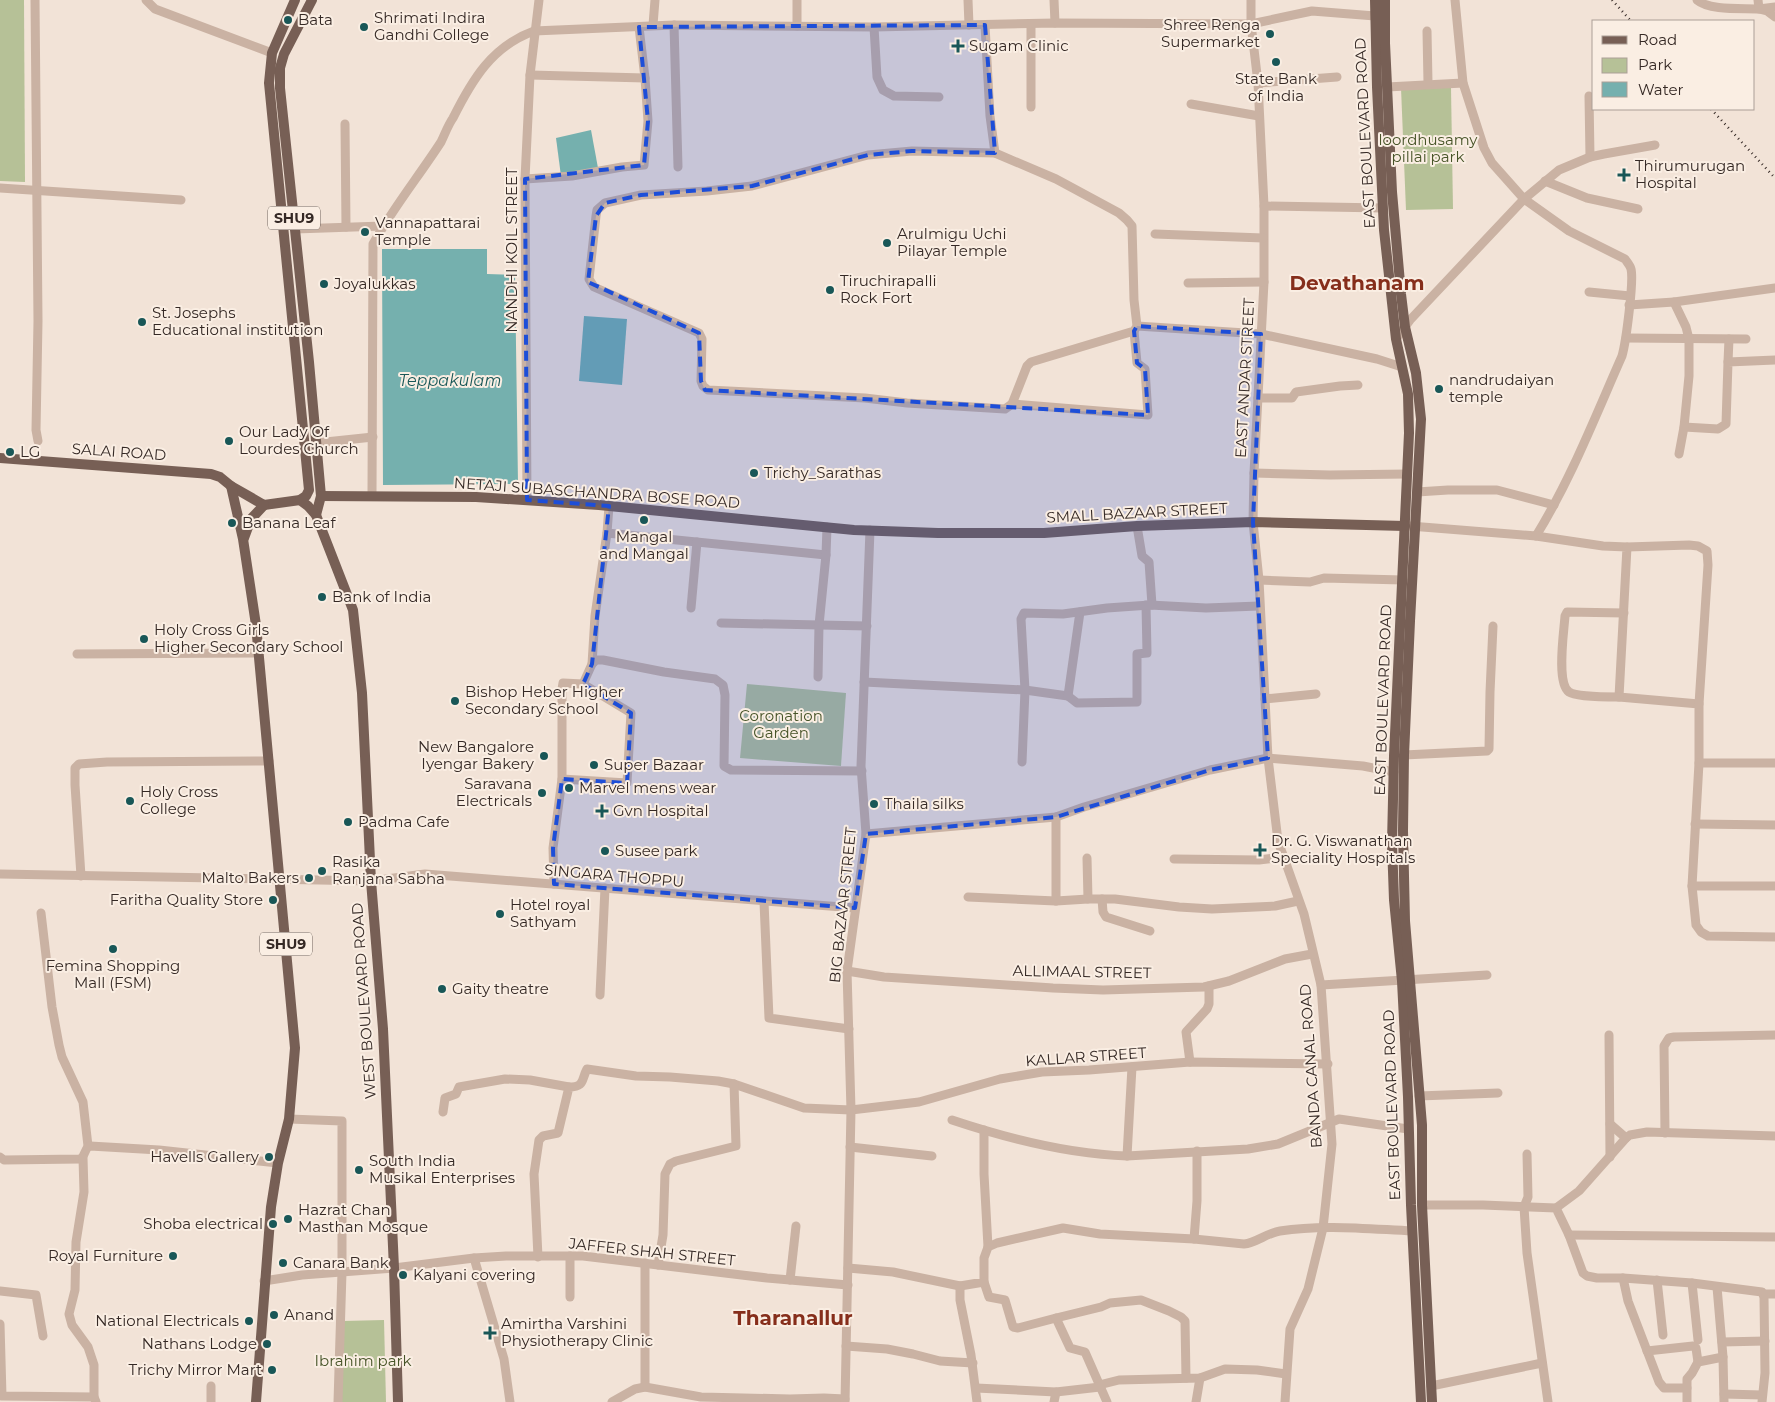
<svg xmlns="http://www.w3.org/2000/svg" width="1775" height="1402" font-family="Montserrat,sans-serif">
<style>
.green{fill:#b6c197}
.water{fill:#75b0ae}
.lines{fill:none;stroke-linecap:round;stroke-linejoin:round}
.minor{stroke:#cab2a3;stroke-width:9}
.major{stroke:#775f55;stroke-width:10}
.rail{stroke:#352925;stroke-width:2.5;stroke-dasharray:1 4;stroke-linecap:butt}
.marked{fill:#1d4ed8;fill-opacity:0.2;stroke:#1d4ed8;stroke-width:4;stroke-dasharray:10 6;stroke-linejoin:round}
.poi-dot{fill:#195757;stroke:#faeee3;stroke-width:2}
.labels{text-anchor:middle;stroke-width:4;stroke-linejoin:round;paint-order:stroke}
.shield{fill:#faeee3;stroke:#70645e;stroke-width:1}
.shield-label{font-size:14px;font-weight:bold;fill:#352925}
.poi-label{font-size:15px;fill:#352925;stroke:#faeee3;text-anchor:start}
.street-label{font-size:15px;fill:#352925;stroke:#faeee3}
.park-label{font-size:15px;fill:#475428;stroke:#faeee3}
.water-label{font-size:16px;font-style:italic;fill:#195757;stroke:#faeee3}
.district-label{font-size:20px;font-weight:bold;fill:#862e1b;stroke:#faeee3}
</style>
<rect width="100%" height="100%" fill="#f2e3d7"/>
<!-- green -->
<g class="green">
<polygon points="0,0 24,0 25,182 0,181"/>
<polygon points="1401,88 1451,88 1453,209 1406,210"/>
<polygon points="747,684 846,693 841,766 740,758"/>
<polygon points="384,1320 386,1402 341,1402 343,1321"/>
</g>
<!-- water -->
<g class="water">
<polygon points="591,130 598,168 561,176 556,138"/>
<polygon points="382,249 487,249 487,274 515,275 518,484 383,485"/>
<polygon points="584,316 627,319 622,385 579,381"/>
</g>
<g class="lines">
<!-- minor -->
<g class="minor">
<polyline points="35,0 38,321 36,430 38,441"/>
<polyline points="146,0 155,9 272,53"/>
<polyline points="797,0 797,26"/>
<polyline points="968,0 969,25"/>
<polyline points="1054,0 1055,23"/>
<polyline points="1251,0 1251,24 1258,83 1264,206 1264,282 1254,473 1253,522 1259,580 1268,758 1278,841 1304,914 1321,985 1332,1144 1323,1228 1308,1289 1290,1329 1285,1402"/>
<path d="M1697,0C1710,11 1742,8 1759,9L1767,11L1775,17"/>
<polyline points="1758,0 1759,9 1775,7"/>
<polyline points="1031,24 1031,107"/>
<polyline points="653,25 655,0"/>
<polyline points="674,25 678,167"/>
<polyline points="985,25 990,116 995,153"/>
<polyline points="874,27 877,77 883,90 894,96 939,97"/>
<polyline points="1427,31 1428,83"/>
<polyline points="530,75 645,78"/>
<polyline points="1258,83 1337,77"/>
<polyline points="1387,87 1463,83"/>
<polyline points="1589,96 1590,157"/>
<polyline points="1191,104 1259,116"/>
<polyline points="345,124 346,227"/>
<polyline points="525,179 572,176 622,167 644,165 648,121 645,78 639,27"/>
<polyline points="1545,181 1587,198 1638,209"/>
<polyline points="0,188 181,200"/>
<polyline points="1264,206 1383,208"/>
<polyline points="295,229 383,226"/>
<polyline points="1155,234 1263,238"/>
<polyline points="1188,283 1264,282"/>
<polyline points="1589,292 1630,296"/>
<polyline points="1629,305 1674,302"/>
<polyline points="1137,326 1134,300 1132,226 1127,220 1119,213 1056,179 995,153 912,151 868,155 752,186 707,191 641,195 605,203 597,210 596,216 589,279 594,287 699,333 702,339 701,381 703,386 708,390 865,398 907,403 1005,409 1012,404 1027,366 1031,362 1134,331 1137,326 1261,334 1377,359 1402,367"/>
<polyline points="1626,338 1746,339"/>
<polyline points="1396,339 1410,320 1524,199 1559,170 1590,157 1604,154 1655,145"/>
<polyline points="1728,362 1729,339"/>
<polyline points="1258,398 1292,398 1296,392 1340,386 1358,385"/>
<polyline points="1012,404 1148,415 1145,369 1137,363 1134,331"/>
<polyline points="1684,427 1718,429 1726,424 1728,362 1775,360"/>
<polyline points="316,443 373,437"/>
<polyline points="1679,454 1684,427 1689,376 1689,339 1686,327 1674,302 1775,288"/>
<polyline points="1254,473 1330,475 1407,474"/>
<polyline points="1417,492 1448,490 1497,490 1554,505"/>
<path d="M372,495L373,244C393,208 419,176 441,142C445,134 448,125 453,118C472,80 492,46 534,31L674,25L874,27L1055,23L1251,24L1312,11L1375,16"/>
<polyline points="527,500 525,179 530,75 539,0"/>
<polyline points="609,506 607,533 826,555 827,527"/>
<polyline points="1137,526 1142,556 1149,562 1152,605"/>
<path d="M1410,526L1536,536C1571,479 1595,417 1622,356C1626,342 1634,281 1631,269C1630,265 1627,262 1625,259L1569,231L1524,199L1492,163L1484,148L1463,83L1455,0"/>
<polyline points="1536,536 1603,546 1627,547 1619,697 1699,704 1699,763 1692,886 1696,925 1701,932 1708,936 1775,937"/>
<polyline points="1627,547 1689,545 1698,546 1707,551 1708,565 1699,704"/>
<polyline points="1259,580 1310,582 1324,578 1403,580"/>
<polyline points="691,608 697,542"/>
<polyline points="721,623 867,626"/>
<polyline points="77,654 259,653"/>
<polyline points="592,664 596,660 603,660 664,672 715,679 723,685 725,695 724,766 731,770 862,771"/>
<polyline points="818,677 819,625 826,555"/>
<polyline points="864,682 1025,690 1068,696 1080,612"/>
<polyline points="1068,696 1077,703 1137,702 1137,654 1147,653 1146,605"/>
<path d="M1619,697C1609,697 1576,697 1569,692C1556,683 1564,631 1565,616L1567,612L1624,613"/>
<polyline points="1265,699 1316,694"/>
<polyline points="1404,755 1487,751 1489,749 1490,692 1493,626"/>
<polyline points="1022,762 1025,690 1021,619 1024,613 1063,614 1107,608 1150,605 1206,608 1259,606"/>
<polyline points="1699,763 1775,763"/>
<polyline points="562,779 627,783 631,713 583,684"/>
<polyline points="1695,824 1775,825"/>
<polyline points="866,834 1056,817 1084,807 1210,770 1268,758 1363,766 1394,772"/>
<polyline points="1087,858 1088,899"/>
<polyline points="1174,859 1259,860 1283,857"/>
<polyline points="0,874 371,881 425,874 855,908"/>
<polyline points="81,876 75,785 75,768 79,764 107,762 269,761"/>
<polyline points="554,884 553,848 562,779 562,689 563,683 583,684 592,664 595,616 607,533"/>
<polyline points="1692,886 1775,886"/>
<polyline points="968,897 1056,901 1088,899 1115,899 1179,907 1212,909 1275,906 1298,901"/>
<polyline points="1102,899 1103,912 1106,917 1150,931"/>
<polyline points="1056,901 1056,817"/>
<polyline points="764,902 769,1018 849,1029"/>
<polyline points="41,913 52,1007 59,1045 62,1057 83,1102 88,1146"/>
<polyline points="847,971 884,977 1053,988 1103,990 1204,987 1229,981 1285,959 1312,954"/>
<polyline points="1321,985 1487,975"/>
<polyline points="600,995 605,888"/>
<polyline points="1609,1035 1610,1157"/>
<polyline points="1190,1062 1186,1032 1207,1009 1209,1004 1209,986"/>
<polyline points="1132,1067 1127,1156 1248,1149 1278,1144 1339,1119 1408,1129"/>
<polyline points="1419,1096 1498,1093"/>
<polyline points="443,1112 445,1098 456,1094 459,1087 505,1079 530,1080 569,1087"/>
<polyline points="289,1119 342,1121 342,1272 338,1402"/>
<path d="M952,1120C1009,1139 1068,1154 1127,1156"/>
<polyline points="1610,1124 1626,1138"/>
<polyline points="984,1130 984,1174 988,1247"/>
<polyline points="1665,1133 1664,1046 1669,1038 1674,1037 1775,1035"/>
<polyline points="850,1147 932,1156"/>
<polyline points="1527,1154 1528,1197 1524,1207 1527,1253 1548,1402"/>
<path d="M0,1157L4,1160L80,1159C86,1156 84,1148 90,1146L159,1150L278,1163"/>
<polyline points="83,1158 84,1192 76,1242 75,1290 69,1314 72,1325 88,1347 94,1365 94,1397 96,1402"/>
<polyline points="1422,1205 1483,1205 1556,1208 1569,1235 1583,1273 1587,1276 1597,1278 1623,1278 1692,1283 1762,1292 1764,1297 1765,1373 1762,1402"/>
<polyline points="1556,1208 1579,1191 1626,1138 1630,1135 1647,1132 1775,1136"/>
<polyline points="1569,1235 1775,1237"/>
<polyline points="1194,1239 1197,1201 1197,1151"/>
<polyline points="570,1256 570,1297"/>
<path d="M538,1257L534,1174L539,1140L543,1136L558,1133L569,1087C585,1087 581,1080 587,1069L636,1076L670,1077L718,1081L734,1084L804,1108L851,1110L919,1102L1000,1079L1042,1072L1089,1070L1190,1062L1328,1064"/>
<polyline points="474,1258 504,1359 510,1402"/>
<polyline points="658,1265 663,1235 665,1174 670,1164 676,1161 736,1146 734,1084"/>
<path d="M848,1268L893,1272L960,1286L984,1282V1258L988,1247L997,1243L1063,1228L1100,1234L1194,1239L1244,1244C1256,1243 1267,1233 1280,1231C1323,1224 1369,1229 1412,1231"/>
<polyline points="1623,1278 1628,1301 1659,1382 1664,1388 1687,1388"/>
<polyline points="790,1280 796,1226"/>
<polyline points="1657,1280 1663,1335"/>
<polyline points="264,1281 302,1275 394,1268 474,1258 506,1256 583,1256 767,1278 848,1285"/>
<polyline points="984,1282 989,1297 1005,1300 1013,1327 1018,1328 1056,1318 1070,1348 1085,1352 1107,1402"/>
<polyline points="1692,1283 1698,1340"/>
<polyline points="960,1286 960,1300 971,1355 977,1402"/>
<polyline points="1717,1287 1723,1357 1724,1402"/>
<polyline points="0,1291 36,1295 43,1336"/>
<polyline points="1763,1294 1775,1294"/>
<polyline points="1056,1318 1101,1307 1110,1303 1141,1300 1169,1311 1181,1317 1185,1321 1186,1378"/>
<polyline points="0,1324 2,1396 94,1397"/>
<polyline points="1722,1342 1765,1341"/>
<polyline points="846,1346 887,1349 913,1354 940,1361 973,1363"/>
<polyline points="1647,1351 1693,1346 1696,1348 1698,1362"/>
<polyline points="211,1386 211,1402"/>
<polyline points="1431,1386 1542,1363"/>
<polyline points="645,1387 645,1263"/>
<polyline points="976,1388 1056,1392 1100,1387 1103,1384 1119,1380 1200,1378 1225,1369 1257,1370 1286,1374"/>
<polyline points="1724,1394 1762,1395"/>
<polyline points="612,1402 635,1389 645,1387 701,1397 790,1399 824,1398 845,1399"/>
<polyline points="845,1402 851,1110 847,971 866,834 861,766 870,530"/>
<polyline points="1054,1402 1056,1392"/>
<polyline points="1196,1402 1200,1378"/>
<polyline points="1687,1402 1687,1379 1692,1373 1698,1362 1723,1357"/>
</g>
<!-- major -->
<g class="major">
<polyline points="312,0 284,54 280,68 280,88 309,362 321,496 316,515"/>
<polyline points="1375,0 1377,87 1384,230 1396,339 1408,394 1409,433 1394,756 1392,843 1394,900 1402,981 1408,1097 1411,1205 1421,1402"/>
<polyline points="1385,0 1385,43 1392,192 1401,294 1405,327 1416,373 1421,419 1410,621 1404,755 1403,831 1405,921 1422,1125 1422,1205 1432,1402"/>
<polyline points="0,458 211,474 220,477 231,486 264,505 300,500 306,496 309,490 269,83 272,53 295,0"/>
<polyline points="231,486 243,539 256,625 295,1048 289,1119 278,1163 271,1207 256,1402"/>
<polyline points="321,496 476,497 599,505 854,530 938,533 1044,533 1137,526 1253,522 1405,526"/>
<polyline points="300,500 308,506 316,515 353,610 362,693 371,881 383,1029 394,1268 398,1402"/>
<polyline points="244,538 251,519 264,505"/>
</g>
<!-- rail -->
<g class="rail">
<polyline points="1612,0 1631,21"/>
<polyline points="1711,109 1775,178"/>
</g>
</g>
<!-- marked area -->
<path class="marked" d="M985,25L995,153L912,151L868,155L752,186L641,195L605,203L596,216L588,282L699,333L701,381L705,390L1148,415L1145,369L1137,363L1134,331L1137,326L1261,334L1253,522L1268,758L1210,770L1056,817L866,834L855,908L554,884L553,848L562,779L627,783L631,713L583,684L592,664L609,506L527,500L525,179L644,165L648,121L639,27Z"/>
<!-- markers -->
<g class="poi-dot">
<circle cx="288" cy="20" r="5"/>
<circle cx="364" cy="27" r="5"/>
<circle cx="1270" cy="34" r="5"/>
<path d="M955.5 38.5h5v5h5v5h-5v5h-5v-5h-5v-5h5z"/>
<circle cx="1276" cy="62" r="5"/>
<path d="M1621.5 167.5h5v5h5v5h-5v5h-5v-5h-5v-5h5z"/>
<circle cx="365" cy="232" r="5"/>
<circle cx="887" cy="243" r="5"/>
<circle cx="324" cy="284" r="5"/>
<circle cx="830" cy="290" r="5"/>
<circle cx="142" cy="322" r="5"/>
<circle cx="1439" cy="389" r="5"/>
<circle cx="229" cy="441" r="5"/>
<circle cx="10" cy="452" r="5"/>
<circle cx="754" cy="473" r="5"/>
<circle cx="644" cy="520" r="5"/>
<circle cx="232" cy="523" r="5"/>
<circle cx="322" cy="597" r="5"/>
<circle cx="144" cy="639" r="5"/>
<circle cx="455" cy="701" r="5"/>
<circle cx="544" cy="756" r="5"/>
<circle cx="594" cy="765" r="5"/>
<circle cx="569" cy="788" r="5"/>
<circle cx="542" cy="793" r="5"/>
<circle cx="130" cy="801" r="5"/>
<circle cx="874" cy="804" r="5"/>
<path d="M599.5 803.5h5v5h5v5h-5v5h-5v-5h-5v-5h5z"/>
<circle cx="348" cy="822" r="5"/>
<path d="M1257.5 842.5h5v5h5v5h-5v5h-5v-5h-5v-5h5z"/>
<circle cx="605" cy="851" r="5"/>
<circle cx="322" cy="871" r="5"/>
<circle cx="309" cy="878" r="5"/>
<circle cx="273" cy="900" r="5"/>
<circle cx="500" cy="914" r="5"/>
<circle cx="113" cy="949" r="5"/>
<circle cx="442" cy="989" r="5"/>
<circle cx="269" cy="1157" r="5"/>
<circle cx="359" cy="1170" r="5"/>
<circle cx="288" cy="1219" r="5"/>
<circle cx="273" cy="1224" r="5"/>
<circle cx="173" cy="1256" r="5"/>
<circle cx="283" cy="1263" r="5"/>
<circle cx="403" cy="1275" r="5"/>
<circle cx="274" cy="1315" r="5"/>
<circle cx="249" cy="1321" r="5"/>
<path d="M487.5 1325.5h5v5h5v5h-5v5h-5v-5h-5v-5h5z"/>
<circle cx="267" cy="1344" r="5"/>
<circle cx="272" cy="1370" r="5"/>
</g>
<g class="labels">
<!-- shield labels -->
<g class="shield">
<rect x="268" y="206.5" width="52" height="23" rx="4"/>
<rect x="260" y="932.5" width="52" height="23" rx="4"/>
</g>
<g class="shield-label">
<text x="294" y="223">SHU9</text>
<text x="286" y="949">SHU9</text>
</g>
<!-- poi labels -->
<g class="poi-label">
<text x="374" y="23">Shrimati Indira<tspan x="374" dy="17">Gandhi College</tspan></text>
<text x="298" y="25">Bata</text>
<text x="1260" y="30" text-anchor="end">Shree Renga<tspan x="1260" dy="17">Supermarket</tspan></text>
<text x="969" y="51">Sugam Clinic</text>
<text x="1276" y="84" text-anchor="middle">State Bank<tspan x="1276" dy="17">of India</tspan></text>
<text x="1635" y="171">Thirumurugan<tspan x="1635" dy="17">Hospital</tspan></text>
<text x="375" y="228">Vannapattarai<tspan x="375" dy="17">Temple</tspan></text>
<text x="897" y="239">Arulmigu Uchi<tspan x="897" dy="17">Pilayar Temple</tspan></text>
<text x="840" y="286">Tiruchirapalli<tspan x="840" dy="17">Rock Fort</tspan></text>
<text x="334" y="289">Joyalukkas</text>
<text x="152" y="318">St. Josephs<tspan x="152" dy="17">Educational institution</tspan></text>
<text x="1449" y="385">nandrudaiyan<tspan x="1449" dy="17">temple</tspan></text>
<text x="239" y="437">Our Lady Of<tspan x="239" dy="17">Lourdes Church</tspan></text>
<text x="20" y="457">LG</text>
<text x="764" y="478">Trichy_Sarathas</text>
<text x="242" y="528">Banana Leaf</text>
<text x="644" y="542" text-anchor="middle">Mangal<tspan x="644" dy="17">and Mangal</tspan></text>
<text x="332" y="602">Bank of India</text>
<text x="154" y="635">Holy Cross Girls<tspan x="154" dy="17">Higher Secondary School</tspan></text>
<text x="465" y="697">Bishop Heber Higher<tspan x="465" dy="17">Secondary School</tspan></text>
<text x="534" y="752" text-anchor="end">New Bangalore<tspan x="534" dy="17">Iyengar Bakery</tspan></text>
<text x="604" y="770">Super Bazaar</text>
<text x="532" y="789" text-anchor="end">Saravana<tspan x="532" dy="17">Electricals</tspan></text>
<text x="579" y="793">Marvel mens wear</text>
<text x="140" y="797">Holy Cross<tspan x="140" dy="17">College</tspan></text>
<text x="884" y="809">Thaila silks</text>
<text x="613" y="816">Gvn Hospital</text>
<text x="358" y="827">Padma Cafe</text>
<text x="1271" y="846">Dr. G. Viswanathan<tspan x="1271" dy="17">Speciality Hospitals</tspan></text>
<text x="615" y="856">Susee park</text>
<text x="332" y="867">Rasika<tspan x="332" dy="17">Ranjana Sabha</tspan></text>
<text x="299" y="883" text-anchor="end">Malto Bakers</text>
<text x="263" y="905" text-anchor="end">Faritha Quality Store</text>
<text x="510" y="910">Hotel royal<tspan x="510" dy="17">Sathyam</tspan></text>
<text x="113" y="971" text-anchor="middle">Femina Shopping<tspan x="113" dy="17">Mall (FSM)</tspan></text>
<text x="452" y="994">Gaity theatre</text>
<text x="259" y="1162" text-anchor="end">Havells Gallery</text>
<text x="369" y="1166">South India<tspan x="369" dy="17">Musikal Enterprises</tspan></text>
<text x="298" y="1215">Hazrat Chan<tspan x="298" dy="17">Masthan Mosque</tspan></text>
<text x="263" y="1229" text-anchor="end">Shoba electrical</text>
<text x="163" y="1261" text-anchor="end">Royal Furniture</text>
<text x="293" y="1268">Canara Bank</text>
<text x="413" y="1280">Kalyani covering</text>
<text x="284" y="1320">Anand</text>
<text x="239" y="1326" text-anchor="end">National Electricals</text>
<text x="501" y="1329">Amirtha Varshini<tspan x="501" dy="17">Physiotherapy Clinic</tspan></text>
<text x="257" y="1349" text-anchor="end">Nathans Lodge</text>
<text x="262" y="1375" text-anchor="end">Trichy Mirror Mart</text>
</g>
<!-- street labels -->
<g class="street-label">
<text transform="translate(1365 133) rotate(-93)" y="5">EAST BOULEVARD ROAD</text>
<text transform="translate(512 250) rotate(-90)" y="5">NANDHI KOIL STREET</text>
<text transform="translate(1245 378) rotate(-87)" y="5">EAST ANDAR STREET</text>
<text transform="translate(119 452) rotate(4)" y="5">SALAI ROAD</text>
<text transform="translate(597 493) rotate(4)" y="5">NETAJI SUBASCHANDRA BOSE ROAD</text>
<text transform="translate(1137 513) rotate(-3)" y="5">SMALL BAZAAR STREET</text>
<text transform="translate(1383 700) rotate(-88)" y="5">EAST BOULEVARD ROAD</text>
<text transform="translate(614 876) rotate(5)" y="5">SINGARA THOPPU</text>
<text transform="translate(843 905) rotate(-84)" y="5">BIG BAZAAR STREET</text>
<text transform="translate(1082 972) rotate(1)" y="5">ALLIMAAL STREET</text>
<text transform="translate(364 1001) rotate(-94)" y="5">WEST BOULEVARD ROAD</text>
<text transform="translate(1086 1057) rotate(-4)" y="5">KALLAR STREET</text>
<text transform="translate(1311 1066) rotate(-94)" y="5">BANDA CANAL ROAD</text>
<text transform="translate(1392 1105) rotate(-92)" y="5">EAST BOULEVARD ROAD</text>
<text transform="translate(652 1252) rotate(6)" y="5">JAFFER SHAH STREET</text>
</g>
<!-- park labels -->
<g class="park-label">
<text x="1428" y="145">loordhusamy<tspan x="1428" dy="17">pillai park</tspan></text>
<text x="781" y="721">Coronation<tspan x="781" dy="17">Garden</tspan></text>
<text x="363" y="1366">Ibrahim park</text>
</g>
<!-- water labels -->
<g class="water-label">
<text x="450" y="386">Teppakulam</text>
</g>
<!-- district labels -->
<g class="district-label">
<text x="1357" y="290">Devathanam</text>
<text x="793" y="1325">Tharanallur</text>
</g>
</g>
<!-- legend -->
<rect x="1592" y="20" width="162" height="90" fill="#faeee3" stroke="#ab9f97"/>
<rect x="1602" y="36" width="25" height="8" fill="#775f55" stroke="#ab9f97"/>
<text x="1638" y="45" font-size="15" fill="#352925">Road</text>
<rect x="1602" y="58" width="25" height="15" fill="#b6c197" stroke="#ab9f97"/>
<text x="1638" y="70" font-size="15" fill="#352925">Park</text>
<rect x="1602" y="82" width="25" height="15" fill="#75b0ae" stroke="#ab9f97"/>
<text x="1638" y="95" font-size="15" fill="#352925">Water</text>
</svg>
